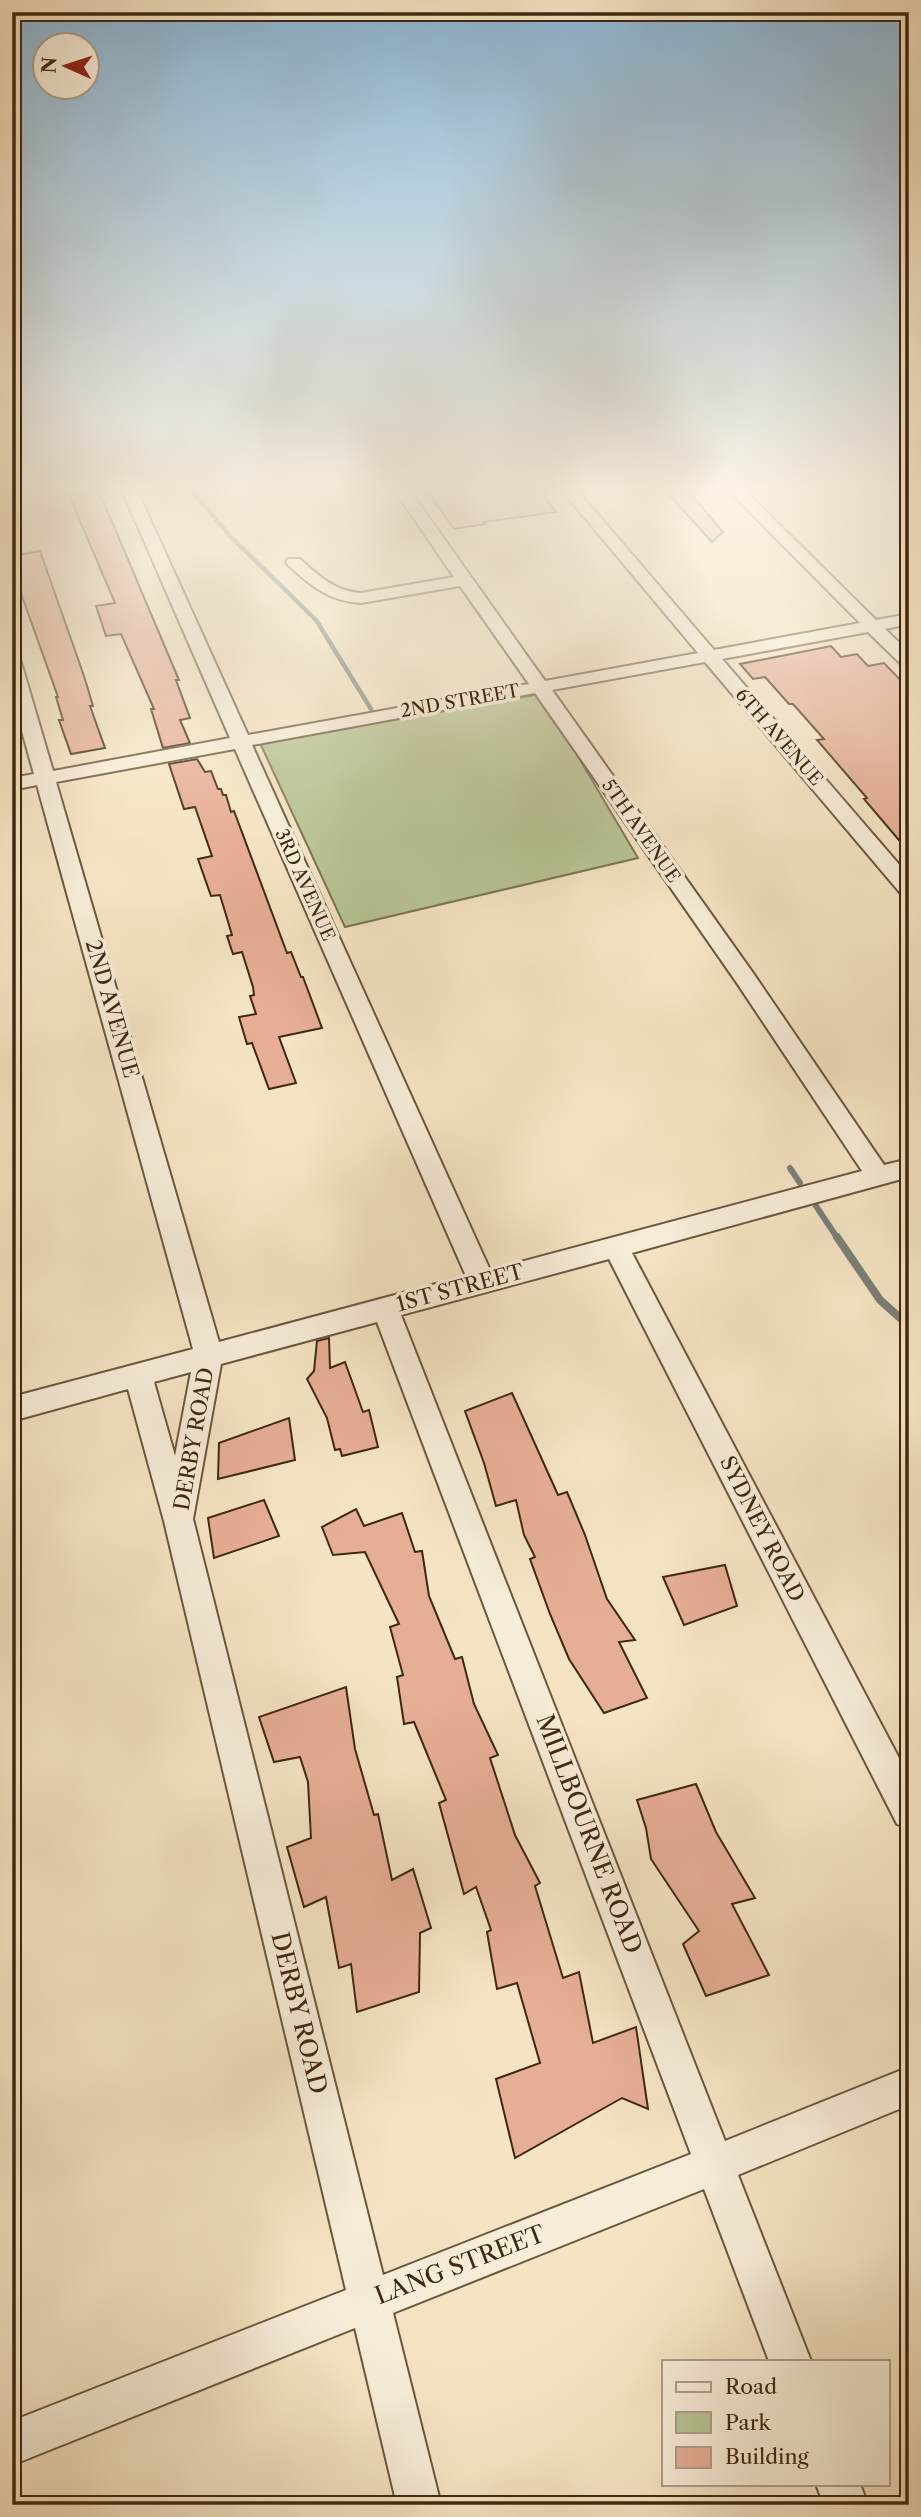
<svg xmlns="http://www.w3.org/2000/svg" width="921" height="2517" font-family="'Libre Caslon Text',serif">
<style>
.green{fill:#b8c596;stroke:#7c7653;stroke-width:2}
.lines{fill:none;stroke-linecap:round;stroke-linejoin:round}
.stream-far2{stroke:#7a807a;stroke-width:4.5}
.stream-far1{stroke:#7a807a;stroke-width:6}
.stream{stroke:#7a807a;stroke-width:8}
.building{fill:#e7ae97;stroke:#3f2810;stroke-width:2}
.minor-casing{stroke:#6c573d;stroke-width:4}
.minor{fill:#f8edd9;fill-rule:evenodd}
.labels{text-anchor:middle;stroke-width:7;stroke-linejoin:round;paint-order:stroke}
.far-street-label{font-size:18px;fill:#3f2810;stroke:#f8edd9}
.street-label{font-size:21px;fill:#3f2810;stroke:#f8edd9}
.near-street-label{font-size:24px;fill:#3f2810;stroke:#f8edd9}
</style>
<rect width="100%" height="100%" fill="#f5e4c4"/>
<filter id="stains"><feTurbulence type="fractalNoise" baseFrequency=".00286" numOctaves="4"/><feColorMatrix values="0 0 0 0 .2 0 0 0 0 .09 0 0 0 0 .02 0 0 0 .5 -.17"/></filter>
<radialGradient id="worn" r=".72"><stop offset=".6" stop-color="#630" stop-opacity="0"/><stop offset="1" stop-color="#630" stop-opacity=".3"/></radialGradient>
<!-- green -->
<polygon class="green" points="541,694 638,858 345,927 260,743"/>
<g class="lines">
<!-- stream-far2 -->
<polyline class="stream-far2" points="189,488 230,536 316,620 371,709"/>
<!-- stream-far1 -->
<g class="stream-far1">
<polyline points="790,1168 800,1183"/>
<polyline points="816,1206 838,1239"/>
</g>
<!-- stream -->
<polyline class="stream" points="837,1237 880,1300 909,1326"/>
</g>
<!-- building -->
<g class="building">
<polygon points="425,488 538,488 556,512 484,522 486,524 454,529"/>
<polygon points="663,488 686,488 723,532 712,542"/>
<polygon points="99,491 179,680 176,680 190,718 180,720 190,743 163,748 151,709 154,709 121,634 106,636 96,606 115,603 69,495"/>
<polygon points="40,551 84,676 93,706 90,706 105,748 71,754 59,720 63,720 56,697 58,697 12,568 12,556"/>
<polygon points="831,646 841,657 857,654 868,666 884,663 909,689 909,852 864,799 867,798 817,740 824,739 793,704 789,704 765,677 753,679 740,664"/>
<polygon points="197,759 205,772 211,771 218,789 221,789 223,795 226,795 231,812 234,811 287,953 291,952 301,977 303,977 322,1028 279,1037 296,1083 269,1089 252,1043 247,1044 239,1017 256,1014 250,996 254,995 253,987 242,952 233,954 227,936 232,935 220,895 211,896 198,859 212,856 195,807 184,809 169,764"/>
<polygon points="329,1338 330,1368 345,1362 363,1412 369,1410 378,1447 342,1456 340,1449 335,1450 327,1418 307,1379 314,1371 317,1341"/>
<polygon points="512,1393 558,1495 567,1492 585,1535 607,1599 635,1640 619,1642 647,1698 604,1713 569,1659 550,1614 530,1559 535,1557 524,1535 516,1500 496,1506 484,1463 465,1411"/>
<polygon points="289,1418 295,1460 218,1479 219,1443"/>
<polygon points="264,1500 279,1536 214,1558 208,1518"/>
<polygon points="356,1509 364,1526 402,1513 415,1552 422,1551 429,1596 455,1659 462,1657 474,1704 498,1755 490,1758 515,1835 540,1883 535,1886 563,1978 579,1972 593,2043 636,2027 648,2109 622,2098 515,2158 496,2079 540,2063 517,1983 497,1989 487,1932 491,1930 476,1887 464,1894 439,1803 446,1800 414,1722 404,1724 397,1677 403,1675 390,1627 399,1624 365,1552 333,1555 322,1527"/>
<polygon points="725,1565 737,1606 684,1625 663,1577"/>
<polygon points="346,1687 355,1749 374,1815 378,1814 392,1880 413,1869 431,1928 420,1933 419,1992 357,2012 351,1964 339,1968 326,1897 304,1907 287,1847 311,1838 308,1782 300,1757 274,1762 259,1717"/>
<polygon points="696,1784 716,1832 755,1898 732,1904 769,1975 706,1996 683,1944 699,1931 651,1859 646,1828 637,1800"/>
</g>
<g class="lines">
<defs>
<g id="minor">
<path d="M121,488H136L248,735L529,684L460,586L361,603C329,601 311,586 288,565L286,562L288,559H300C319,576 334,591 361,593L454,577L393,488H408L545,681L698,653L560,488H575L714,650L860,623L726,488H742L876,620L909,614V624L885,629L909,652V667L903,666L868,632L722,659L909,876V896L902,895L705,662L552,690L753,973L884,1165L909,1159V1177L632,1253L909,1777V1829L897,1824L609,1259L401,1315L725,2141L909,2067V2105L738,2175L811,2361H769L704,2189L393,2313L441,2505H397L355,2328L12,2465V2421L346,2290L164,1521L128,1389L12,1421V1397L193,1349L37,785L12,790V778L34,774L12,695V657L21,662L53,771L230,738ZM535,693L737,983L862,1171L490,1270L252,745ZM235,749L466,1276L219,1342L56,782ZM377,1322L691,2154L383,2275L193,1519L221,1364ZM191,1372L175,1456L154,1382Z"/>
<polygon points="891,488 907,488 909,503 904,501"/>
<polygon points="816,2484 860,2484 868,2505 824,2505"/>
</g>
</defs>
<!-- minor casing -->
<use href="#minor" class="minor-casing"/>
<!-- minor -->
<use href="#minor" class="minor"/>
</g>
<!-- sky -->
<linearGradient id="sky" x2="0" y2="1"><stop stop-color="#8cb7d8"/><stop offset="0.58" stop-color="#faf3e4"/><stop offset="1" stop-color="#faf3e4" stop-opacity="0"/></linearGradient>
<rect width="921" height="841" fill="url(#sky)"/>
<g class="labels">
<!-- far-street labels -->
<g class="far-street-label">
<text transform="translate(460 701) rotate(-10)" y="6">2ND STREET</text>
<text transform="translate(779 737) rotate(49)" y="6">6TH AVENUE</text>
<text transform="translate(641 831) rotate(55)" y="6">5TH AVENUE</text>
<text transform="translate(305 885) rotate(66)" y="6">3RD AVENUE</text>
</g>
<!-- street labels -->
<g class="street-label">
<text transform="translate(112 1009) rotate(74)" y="7">2ND AVENUE</text>
<text transform="translate(460 1288) rotate(-15)" y="7">1ST STREET</text>
<text transform="translate(194 1439) rotate(-80)" y="7">DERBY ROAD</text>
<text transform="translate(762 1529) rotate(63)" y="7">SYDNEY ROAD</text>
</g>
<!-- near-street labels -->
<g class="near-street-label">
<text transform="translate(589 1834) rotate(69)" y="8">MILLBOURNE ROAD</text>
<text transform="translate(299 2013) rotate(76)" y="8">DERBY ROAD</text>
<text transform="translate(460 2265) rotate(-21)" y="8">LANG STREET</text>
</g>
</g>
<!-- margin -->
<rect width="921" height="2517" fill="none" stroke="#f5e4c4" stroke-width="42"/>
<rect x="14" y="14" width="893" height="2489" fill="none" stroke="#3f2810" stroke-width="3.5"/>
<rect x="21" y="21" width="879" height="2475" fill="none" stroke="#3f2810" stroke-width="2"/>
<!-- legend -->
<rect x="662" y="2360" width="228" height="126" fill="#f8edd9" stroke="#ae9e89" stroke-width="2"/>
<rect x="676" y="2382" width="35" height="10" fill="#f8edd9" stroke="#ae9e89" stroke-width="2"/>
<text x="725" y="2394" font-size="21" fill="#3f2810">Road</text>
<rect x="676" y="2412" width="35" height="21" fill="#b8c596" stroke="#ae9e89" stroke-width="2"/>
<text x="725" y="2430" font-size="21" fill="#3f2810">Park</text>
<rect x="676" y="2447" width="35" height="21" fill="#e7ae97" stroke="#ae9e89" stroke-width="2"/>
<text x="725" y="2464" font-size="21" fill="#3f2810">Building</text>
<!-- north arrow -->
<g transform="translate(66 66) rotate(273)"><circle r="33" fill="#f8edd9" stroke="#ae9e89" stroke-width="2"/>
<path d="M0-5L12 26L0 18L-12 26Z" fill="#8f2418"/>
<text y="-10" font-size="19" font-weight="bold" text-anchor="middle" fill="#3f2810">N</text>
</g>
<rect width="100%" height="100%" filter="url(#stains)"/>
<rect width="100%" height="100%" fill="url(#worn)"/>
</svg>
